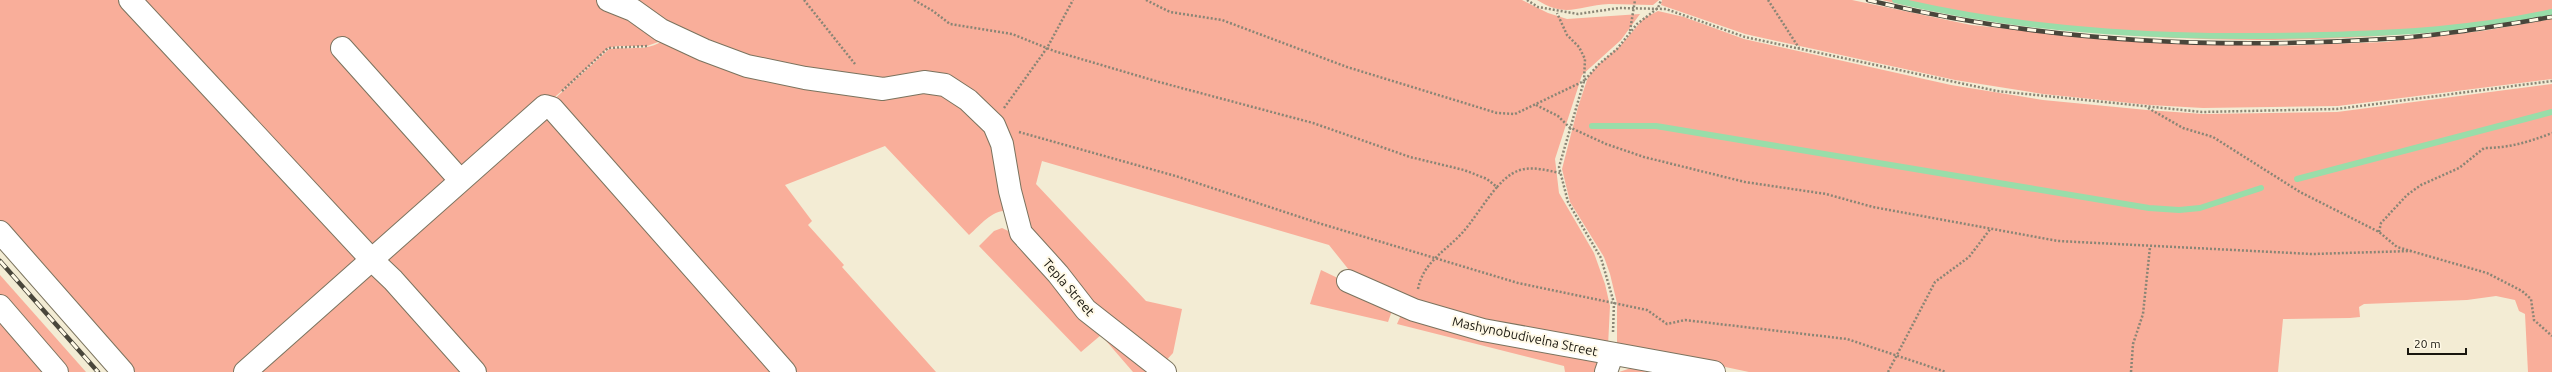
<svg xmlns="http://www.w3.org/2000/svg" width="2552" height="372" font-family="Ubuntu,sans-serif">
<style>
.green{fill:#f9ae9a}
.lines{fill:none;stroke-linecap:round;stroke-linejoin:round}
.stream{stroke:#99dda9;stroke-width:6}
.minor-casing{stroke:#7a735e;stroke-width:24}
.path{stroke:#8a8575;stroke-width:2.5;stroke-dasharray:2 2;stroke-linecap:butt}
.minor{stroke:#fff;stroke-width:22}
.rail-casing{stroke:#49463b;stroke-width:4.5}
.rail{stroke:#fff9e6;stroke-width:3;stroke-dasharray:9;stroke-linecap:butt}
.labels{text-anchor:middle;stroke-width:4;stroke-linejoin:round;paint-order:stroke}
.street-label{font-size:13px;fill:#18160e;stroke:#fff9e6}
</style>
<rect width="100%" height="100%" fill="#f3ecd4"/>
<!-- green -->
<g class="green">
<polygon points="0,0 125,0 361,258 239,372 131,372 0,226"/>
<polygon points="137,0 596,0 609,5 661,41 647,46 618,46 608,48 570,84 373,252"/>
<polygon points="615,0 1522,0 1548,13 1567,19 1640,14 1621,40 1582,75 1555,159 1559,193 1594,253 1605,284 1610,306 1608,346 1474,323 1357,280 1329,245 1042,161 1036,184 1146,301 1182,309 1173,353 1163,364 1091,308 1024,230 979,102 885,82 740,60"/>
<path d="M1537,0H1659L1653,5C1638,5 1624,4 1609,4C1579,5 1567,19 1537,0Z"/>
<polygon points="1662,0 1852,0 1971,25 2118,40 2277,46 2385,42 2482,31 2552,19 2552,79 2338,106 2203,108 2149,105 2043,94 1955,80 1745,34 1661,5"/>
<path d="M1882,0H2552V15C2388,43 2228,47 2062,29C2001,22 1942,15 1882,0Z"/>
<polygon points="1658,11 1684,17 1744,39 1951,85 2043,100 2147,110 2203,114 2337,112 2552,84 2552,372 2528,372 2525,314 2519,311 2515,300 2496,296 2467,300 2364,304 2359,307 2360,317 2350,318 2283,319 2278,372 1749,372 1617,344 1617,303 1610,274 1604,257 1570,202 1562,169 1578,107 1588,77 1599,64 1620,46 1644,18"/>
<path d="M665,38L749,71L939,87L988,123L1010,211C992,209 982,224 969,235L885,146L785,185L812,221L808,225L844,265L842,267L936,372H789L550,103L609,49C626,46 652,53 665,38Z"/>
<polygon points="545,108 780,372 479,372 382,260"/>
<polygon points="1002,228 1019,236 1148,372 1133,372 1101,335 1081,352 979,246 994,231"/>
<polygon points="1321,270 1394,305 1388,322 1310,304"/>
<polygon points="374,271 470,372 250,372"/>
<polygon points="0,275 86,372 0,372"/>
<polygon points="1404,308 1582,355 1598,363 1600,372 1565,372 1564,366 1397,324"/>
<polygon points="1631,368 1648,372 1619,372"/>
</g>
<g class="lines">
<!-- stream -->
<g class="stream">
<path d="M1895,0C2033,33 2180,39 2321,35C2399,33 2476,29 2552,12"/>
<polyline points="1592,126 1656,126 2149,208 2179,210 2200,208 2261,188"/>
<polyline points="2297,179 2552,112"/>
</g>
<defs>
<g id="minor">
<polyline points="130,0 371,259 393,280 475,372"/>
<polyline points="608,0 633,10 661,30 704,50 747,66 805,78 883,89 924,82 945,85 968,100 994,125 1002,144 1010,191 1021,233 1058,274 1086,310 1165,372"/>
<polyline points="342,48 460,180"/>
<polyline points="0,232 123,372"/>
<polyline points="1348,281 1414,310 1483,330 1714,372"/>
<polyline points="0,306 57,372"/>
<polyline points="245,372 545,106 552,108 785,372"/>
<polyline points="1606,372 1612,355"/>
</g>
</defs>
<!-- minor casing -->
<use href="#minor" class="minor-casing"/>
<!-- path -->
<g class="path">
<polyline points="804,0 855,64"/>
<path d="M914,0L933,11L950,24L1012,34L1054,51L1159,82L1313,123L1410,157L1464,170L1487,179L1497,187C1518,163 1532,167 1560,173"/>
<polyline points="1146,0 1170,12 1222,20 1347,67 1497,113 1515,114 1584,81 1585,59 1579,47 1567,35 1557,13"/>
<polyline points="1527,0 1538,7 1578,14 1619,8 1666,9 1745,37 1997,91 2202,112 2337,109 2552,81"/>
<polyline points="1768,0 1799,48"/>
<polyline points="1630,31 1635,0"/>
<polyline points="562,91 608,48 648,46"/>
<polyline points="1536,105 1558,116 1569,127 1606,144 1644,157 1745,182 1826,194 1873,207 2058,241 2312,254 2411,251"/>
<polyline points="1004,108 1047,48 1073,0"/>
<polyline points="2148,108 2183,128 2213,137 2300,192 2379,232 2397,247 2487,273 2522,291 2531,299 2534,320 2552,336"/>
<polyline points="1019,132 1179,177 1315,222 1518,283 1647,310 1667,324 1685,320 1847,339 1946,372"/>
<path d="M2379,232L2381,223L2407,195L2421,185L2459,168L2484,148C2509,148 2529,142 2552,133"/>
<path d="M1418,289C1423,262 1446,251 1463,232C1475,218 1485,201 1497,187"/>
<polyline points="1613,332 1614,303 1601,258 1568,202 1559,167 1584,81 1598,65 1617,49 1637,24 1658,8 1661,0"/>
<polyline points="1888,372 1935,282 1969,257 1991,228"/>
<polyline points="2131,372 2133,344 2143,314 2150,247"/>
</g>
<!-- minor -->
<use href="#minor" class="minor"/>
<defs>
<g id="rail">
<path d="M1868,0C2035,41 2212,50 2384,39C2440,36 2496,26 2552,17"/>
<polyline points="0,261 98,372"/>
</g>
</defs>
<!-- rail casing -->
<use href="#rail" class="rail-casing"/>
<!-- rail -->
<use href="#rail" class="rail"/>
</g>
<g class="labels">
<!-- street labels -->
<g class="street-label">
<text transform="translate(1069 287) rotate(49)" y="5">Tepla Street</text>
<text transform="translate(1525 336) rotate(12)" y="5">Mashynobudivelna Street</text>
</g>
</g>
<!-- scale -->
<path d="M2408 348v6h58v-6" fill="none" stroke="#18160e" stroke-width="2"/>
<text x="2414" y="348" font-size="12" fill="#18160e" stroke="#fff9e6" stroke-width="3" paint-order="stroke">20 m</text>
</svg>
